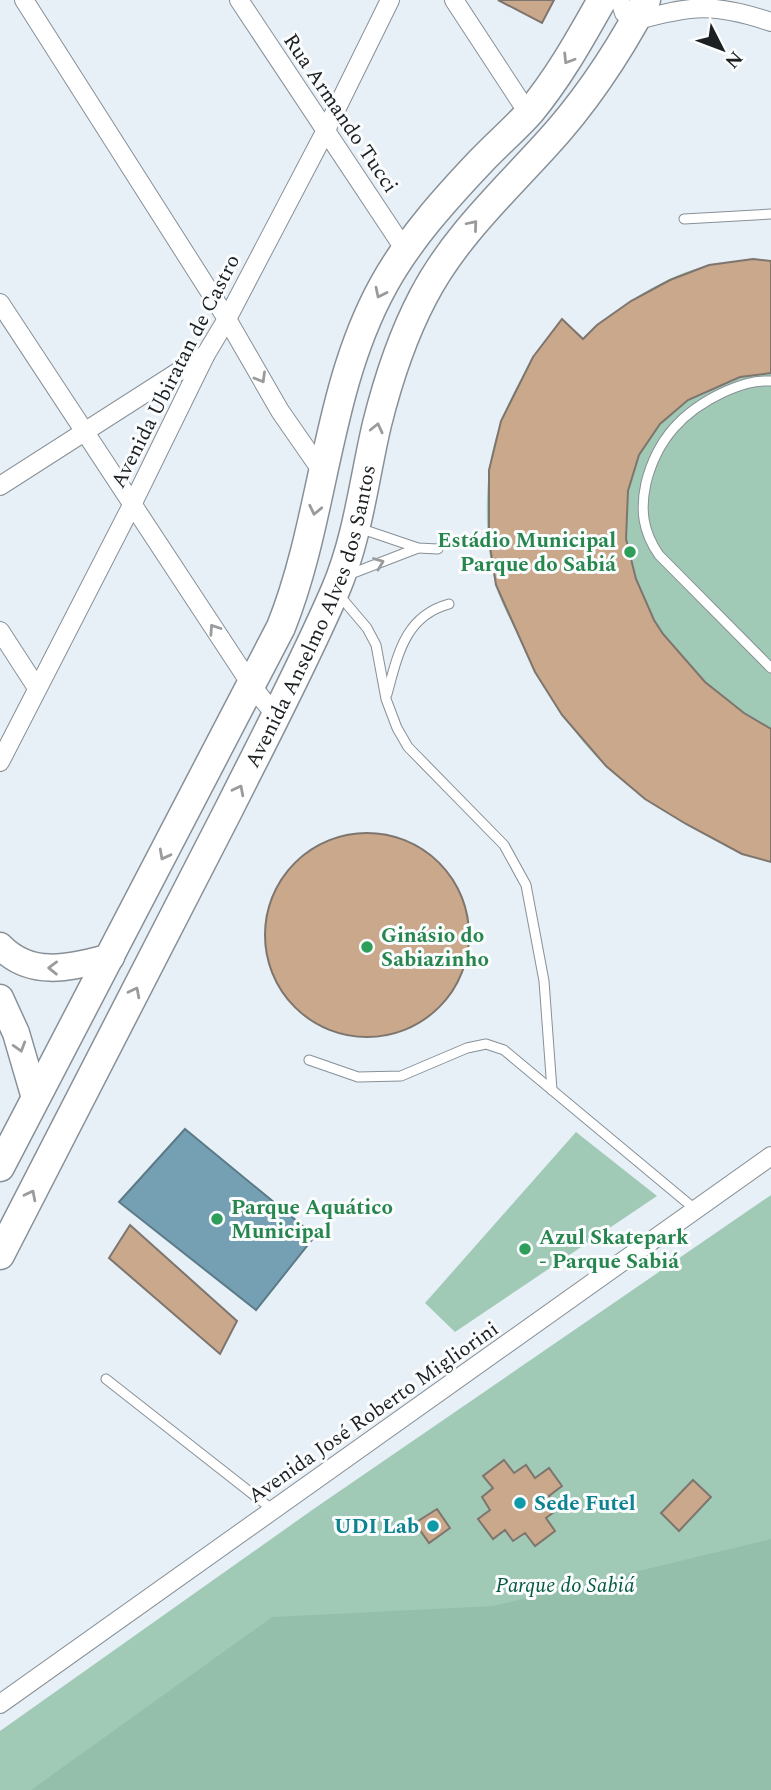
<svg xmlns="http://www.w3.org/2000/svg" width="771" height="1790" font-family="Spectral,serif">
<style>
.green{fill:#a1cab6}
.forest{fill:#94c0ab}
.water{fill:#75a0b4;stroke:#5a7a88;stroke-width:2}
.building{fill:#c9a88b;stroke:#7d756e;stroke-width:2}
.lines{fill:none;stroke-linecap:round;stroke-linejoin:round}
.service-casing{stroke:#889097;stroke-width:11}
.minor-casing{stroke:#889097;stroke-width:20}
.secondary-casing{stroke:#889097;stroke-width:29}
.primary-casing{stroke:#889097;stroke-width:31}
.service{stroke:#fff;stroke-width:9}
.minor{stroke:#fff;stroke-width:18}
.secondary{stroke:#fff;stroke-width:26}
.primary{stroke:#fff;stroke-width:28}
.oneway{stroke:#999b9c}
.leisure-dot{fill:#2e9e5b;stroke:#fafcfd;stroke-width:2.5}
.culture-dot{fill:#0f9aa8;stroke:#fafcfd;stroke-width:2.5}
.labels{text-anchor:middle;stroke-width:6;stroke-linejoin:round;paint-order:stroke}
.street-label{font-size:21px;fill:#1c2022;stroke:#fafcfd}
.leisure-label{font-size:21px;font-weight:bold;fill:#27864d;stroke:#fafcfd;text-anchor:start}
.culture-label{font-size:21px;font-weight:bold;fill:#0d838f;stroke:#fafcfd;text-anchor:start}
.park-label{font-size:21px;font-style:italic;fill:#03583e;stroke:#fafcfd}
</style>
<rect width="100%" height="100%" fill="#e7f0f7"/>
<!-- green -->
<g class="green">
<path d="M753,259L771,261V862C742,855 724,845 698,831C666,813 634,793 607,767C566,728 539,681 516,631C508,615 499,599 495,582C486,547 485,506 489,470C497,412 527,364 562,319L584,339C614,308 667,274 710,265C724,262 739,261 753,259Z"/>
<polygon points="576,1132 657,1196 455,1332 425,1303"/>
<polygon points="771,1195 771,1790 0,1790 0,1731 315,1508"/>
</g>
<!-- forest -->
<polygon class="forest" points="771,1539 771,1790 31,1790 272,1617 493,1606"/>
<!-- water -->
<polygon class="water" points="185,1129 315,1236 256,1310 119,1202"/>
<!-- building -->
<g class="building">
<polygon points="498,0 554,0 542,23"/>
<polygon points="753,259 771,261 771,373 740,377 688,400 660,424 639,455 628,491 626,539 636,579 654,620 663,634 705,682 744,713 771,729 771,862 742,854 686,824 645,799 606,766 562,715 535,672 496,585 489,540 489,470 501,421 533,357 562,319 583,339 597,325 631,301 670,280 709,265"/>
<circle cx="367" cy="935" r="102"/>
<polygon points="130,1225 237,1321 220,1354 109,1258"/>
<polygon points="504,1460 514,1473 526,1465 535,1478 549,1468 562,1486 549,1496 558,1509 546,1518 555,1531 535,1546 525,1533 513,1541 505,1530 493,1539 478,1519 490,1510 482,1497 493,1488 483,1476"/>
<polygon points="693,1480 711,1497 679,1531 661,1513"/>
<polygon points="437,1509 450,1528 429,1543 415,1523"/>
</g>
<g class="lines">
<defs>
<g id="service">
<polyline points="684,219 771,214"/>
<path d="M771,381C754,380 740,385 724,392C683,411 657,439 646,483C640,510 643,532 659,555L771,668"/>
<polyline points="359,528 418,548 438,549"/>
<polyline points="348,575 418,548"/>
<polyline points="339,595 367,628 376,645 386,699 397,728 408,747 504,845 526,885 544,981 552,1090"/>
<path d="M387,694C398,654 405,616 449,604"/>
<polyline points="309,1060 358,1077 401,1076 467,1048 486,1044 504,1050 696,1210"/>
<polyline points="106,1379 273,1510"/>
</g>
<g id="minor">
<polyline points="24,0 227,319 280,411 323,473"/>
<polyline points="239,0 405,250"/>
<polyline points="454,0 528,113"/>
<path d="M620,0L624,13L635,21C692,5 714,3 771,22"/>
<polyline points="0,303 252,686 276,716"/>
<polyline points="0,486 206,354"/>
<polyline points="0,631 37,688"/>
<polyline points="0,762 132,505 206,354 227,319 325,132 390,0"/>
<polyline points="0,1704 771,1156"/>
</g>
<g id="secondary">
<path d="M0,946C32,979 71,967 111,957"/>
<polyline points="0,998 16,1033 35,1098"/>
</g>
<g id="primary">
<path d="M0,1167L281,627C325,517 325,392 383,286C408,240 445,199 481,161C497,144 515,129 530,112C559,77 580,39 602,0"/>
<path id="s1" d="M0,1255C76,1107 153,959 229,809C265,737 303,665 335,591C358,538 364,479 377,424C388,380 402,337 423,297C453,239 501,194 544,147C585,103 618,53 646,0"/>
</g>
</defs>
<!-- service casing -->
<use href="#service" class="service-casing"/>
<!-- minor casing -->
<use href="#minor" class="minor-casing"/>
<!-- secondary casing -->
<use href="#secondary" class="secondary-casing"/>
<!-- primary casing -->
<use href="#primary" class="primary-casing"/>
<!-- service -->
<use href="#service" class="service"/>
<!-- minor -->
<use href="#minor" class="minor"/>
<!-- secondary -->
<use href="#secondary" class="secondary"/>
<!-- primary -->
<use href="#primary" class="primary"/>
</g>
<!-- one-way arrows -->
<defs><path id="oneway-chevron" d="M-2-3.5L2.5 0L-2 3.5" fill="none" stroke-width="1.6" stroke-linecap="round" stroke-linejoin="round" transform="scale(1.75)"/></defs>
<g class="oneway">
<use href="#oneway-chevron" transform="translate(568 59) rotate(122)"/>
<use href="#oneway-chevron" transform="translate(473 225) rotate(-50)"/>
<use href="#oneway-chevron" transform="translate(380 293) rotate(116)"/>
<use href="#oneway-chevron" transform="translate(261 378) rotate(60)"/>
<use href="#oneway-chevron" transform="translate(377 428) rotate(-77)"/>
<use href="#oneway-chevron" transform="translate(315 510) rotate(102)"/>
<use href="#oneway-chevron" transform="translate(379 563) rotate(-21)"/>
<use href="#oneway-chevron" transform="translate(214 629) rotate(-124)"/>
<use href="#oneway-chevron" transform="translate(239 790) rotate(-63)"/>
<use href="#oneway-chevron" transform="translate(164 855) rotate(118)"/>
<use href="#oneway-chevron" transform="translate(53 968) rotate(-179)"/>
<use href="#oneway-chevron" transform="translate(135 992) rotate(-63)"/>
<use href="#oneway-chevron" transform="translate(20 1047) rotate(73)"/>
<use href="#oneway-chevron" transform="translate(31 1195) rotate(-63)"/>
</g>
<!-- markers -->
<g class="leisure-dot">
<circle cx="630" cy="552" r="7"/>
<circle cx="367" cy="947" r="7"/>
<circle cx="217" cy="1219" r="7"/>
<circle cx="525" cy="1249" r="7"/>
</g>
<g class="culture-dot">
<circle cx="520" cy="1503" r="7"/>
<circle cx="433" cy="1526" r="7"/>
</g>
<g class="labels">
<!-- street labels -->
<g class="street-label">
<text transform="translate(341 113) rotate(56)" y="7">Rua Armando Tucci</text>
<text transform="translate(175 371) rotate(-63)" y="7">Avenida Ubiratan de Castro</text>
<text dy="7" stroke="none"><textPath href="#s1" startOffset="712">Avenida Anselmo Alves dos Santos</textPath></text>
<text transform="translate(373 1412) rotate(-35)" y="7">Avenida José Roberto Migliorini</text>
</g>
<!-- leisure labels -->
<g class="leisure-label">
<text x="616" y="547" text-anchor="end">Estádio Municipal<tspan x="616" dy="24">Parque do Sabiá</tspan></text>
<text x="381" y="942">Ginásio do<tspan x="381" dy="24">Sabiazinho</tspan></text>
<text x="231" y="1214">Parque Aquático<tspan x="231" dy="24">Municipal</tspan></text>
<text x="539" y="1244">Azul Skatepark<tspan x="539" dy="24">- Parque Sabiá</tspan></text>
</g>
<!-- culture labels -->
<g class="culture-label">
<text x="534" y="1510">Sede Futel</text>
<text x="419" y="1533" text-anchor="end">UDI Lab</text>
</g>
<!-- park labels -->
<g class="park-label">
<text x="565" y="1592">Parque do Sabiá</text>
</g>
</g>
<!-- north arrow -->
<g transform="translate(722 49) rotate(132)" stroke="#fafcfd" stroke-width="5" paint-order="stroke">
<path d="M0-5L12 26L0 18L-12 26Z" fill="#1c2022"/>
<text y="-10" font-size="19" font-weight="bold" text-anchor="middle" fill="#1c2022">N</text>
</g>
</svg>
